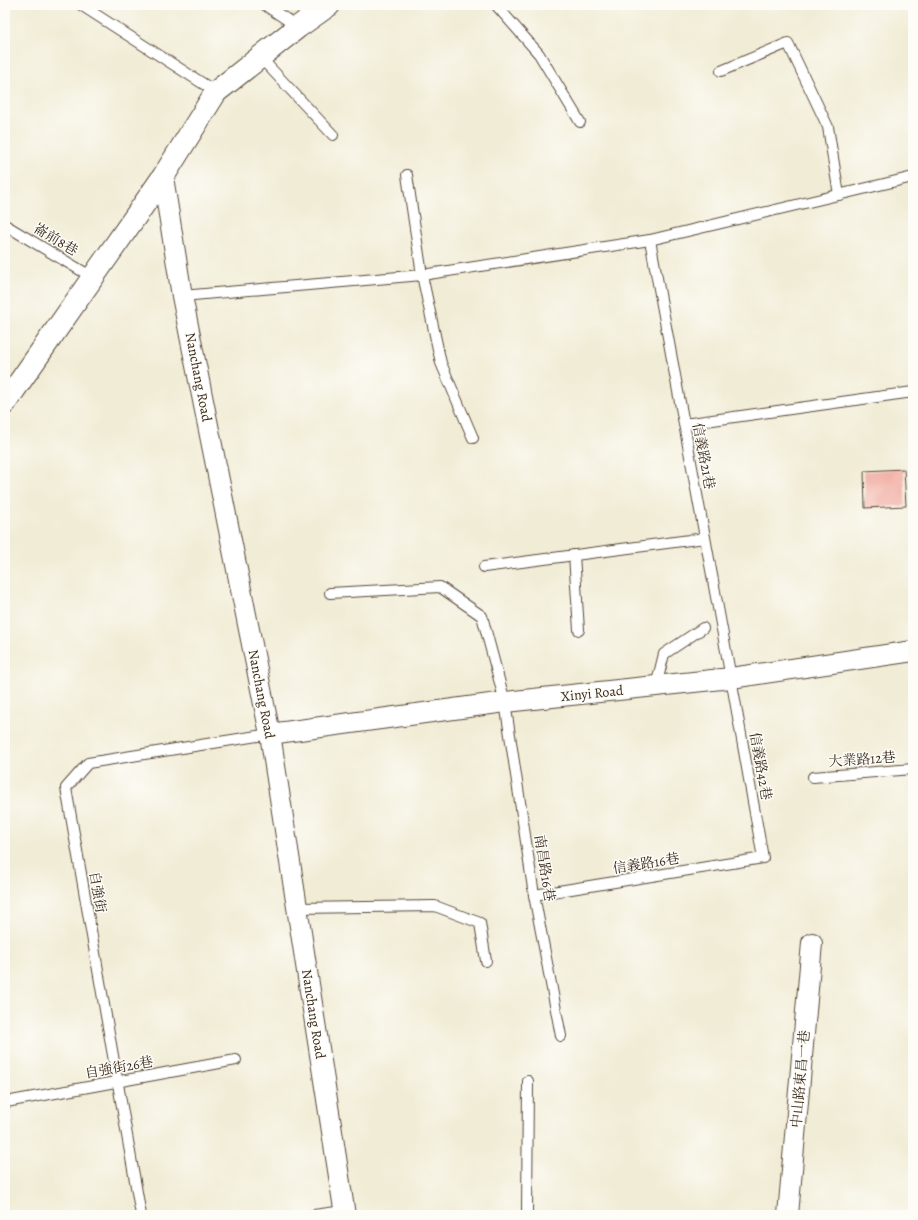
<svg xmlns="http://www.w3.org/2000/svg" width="918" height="1220" font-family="Alegreya,'Noto Serif TC',serif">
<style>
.building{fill:#f0a398}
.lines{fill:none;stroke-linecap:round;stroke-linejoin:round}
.service-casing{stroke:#564739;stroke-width:12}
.minor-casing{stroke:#564739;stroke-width:22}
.tertiary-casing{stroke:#564739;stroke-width:24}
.service{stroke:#fff;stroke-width:10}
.minor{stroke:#fff;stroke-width:20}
.tertiary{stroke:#fff;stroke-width:22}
.labels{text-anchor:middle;stroke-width:3;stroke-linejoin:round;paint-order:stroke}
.street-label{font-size:14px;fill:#3b2a1e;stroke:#fdfcf7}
</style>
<rect width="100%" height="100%" fill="#fdfcf7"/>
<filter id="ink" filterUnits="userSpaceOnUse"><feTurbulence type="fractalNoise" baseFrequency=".025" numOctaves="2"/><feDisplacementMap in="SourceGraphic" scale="8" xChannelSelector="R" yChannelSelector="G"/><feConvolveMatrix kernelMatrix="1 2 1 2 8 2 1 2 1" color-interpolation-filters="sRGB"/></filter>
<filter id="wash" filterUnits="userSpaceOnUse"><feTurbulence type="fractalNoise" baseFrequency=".012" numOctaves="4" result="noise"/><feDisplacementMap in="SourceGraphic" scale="16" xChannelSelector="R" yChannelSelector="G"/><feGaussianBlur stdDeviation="0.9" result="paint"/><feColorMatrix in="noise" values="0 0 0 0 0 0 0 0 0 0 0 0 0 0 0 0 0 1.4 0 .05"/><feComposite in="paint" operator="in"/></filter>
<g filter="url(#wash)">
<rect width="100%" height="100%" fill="#f1ecd5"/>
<g id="blocks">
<!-- building -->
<polygon class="building" points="904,469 906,506 865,508 864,471"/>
</g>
</g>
<g filter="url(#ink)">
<use href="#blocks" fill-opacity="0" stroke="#564739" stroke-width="1"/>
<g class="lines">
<defs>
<g id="service">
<polyline points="81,5 216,92"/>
<polyline points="265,5 298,27"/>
<polyline points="496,5 539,54 580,122"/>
<polyline points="260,57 333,135"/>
<polyline points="721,71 788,43 828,127 839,195"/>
<polyline points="407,175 422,275 441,363 473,438"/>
<polyline points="5,225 92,277"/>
<polyline points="182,296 422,275 650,240 913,177"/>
<polyline points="684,424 913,392"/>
<polyline points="574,555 579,630"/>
<polyline points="484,567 705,538"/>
<polyline points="330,593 440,587 482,616 505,702 534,895 561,1036"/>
<polyline points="656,686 664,654 703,628"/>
<polyline points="813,777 913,769"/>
<polyline points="534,895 763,858 731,678 650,240"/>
<polyline points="297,908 435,906 480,923 486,961"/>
<polyline points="6,1102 236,1060"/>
<polyline points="141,1215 66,788 88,763 270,734"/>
<polyline points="314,1215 344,1211"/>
<polyline points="527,1215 528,1081"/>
</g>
<g id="minor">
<polyline points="163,177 182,296 270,734 345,1215"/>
<polyline points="270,734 505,702 731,678 913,651"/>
<polyline points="788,1215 812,943"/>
</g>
<polyline id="tertiary" points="5,403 163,177 216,92 298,27 329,5"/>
</defs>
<!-- service casing -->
<use href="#service" class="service-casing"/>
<!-- minor casing -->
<use href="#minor" class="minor-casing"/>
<!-- tertiary casing -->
<use href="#tertiary" class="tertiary-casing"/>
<!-- service -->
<use href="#service" class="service"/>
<!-- minor -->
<use href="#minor" class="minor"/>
<!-- tertiary -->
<use href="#tertiary" class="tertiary"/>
</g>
</g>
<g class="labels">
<!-- street labels -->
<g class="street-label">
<text transform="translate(56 239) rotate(31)" y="5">崙前8巷</text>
<text transform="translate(199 377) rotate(79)" y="5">Nanchang Road</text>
<text transform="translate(704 456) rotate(79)" y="5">信義路21巷</text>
<text transform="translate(592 693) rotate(-6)" y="5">Xinyi Road</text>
<text transform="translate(262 694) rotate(79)" y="5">Nanchang Road</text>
<text transform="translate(862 759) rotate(-4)" y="5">大業路12巷</text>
<text transform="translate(761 766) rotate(80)" y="5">信義路42巷</text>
<text transform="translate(646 863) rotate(-9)" y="5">信義路16巷</text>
<text transform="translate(545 868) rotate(81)" y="5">南昌路16巷</text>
<text transform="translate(98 892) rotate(80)" y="5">自強街</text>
<text transform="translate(314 1014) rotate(81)" y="5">Nanchang Road</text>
<text transform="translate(119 1067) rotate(-10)" y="5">自強街26巷</text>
<text transform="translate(800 1079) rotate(-85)" y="5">中山路東昌一巷</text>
</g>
</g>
<!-- margin -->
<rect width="918" height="1220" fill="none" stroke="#fdfcf7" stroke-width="20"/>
</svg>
